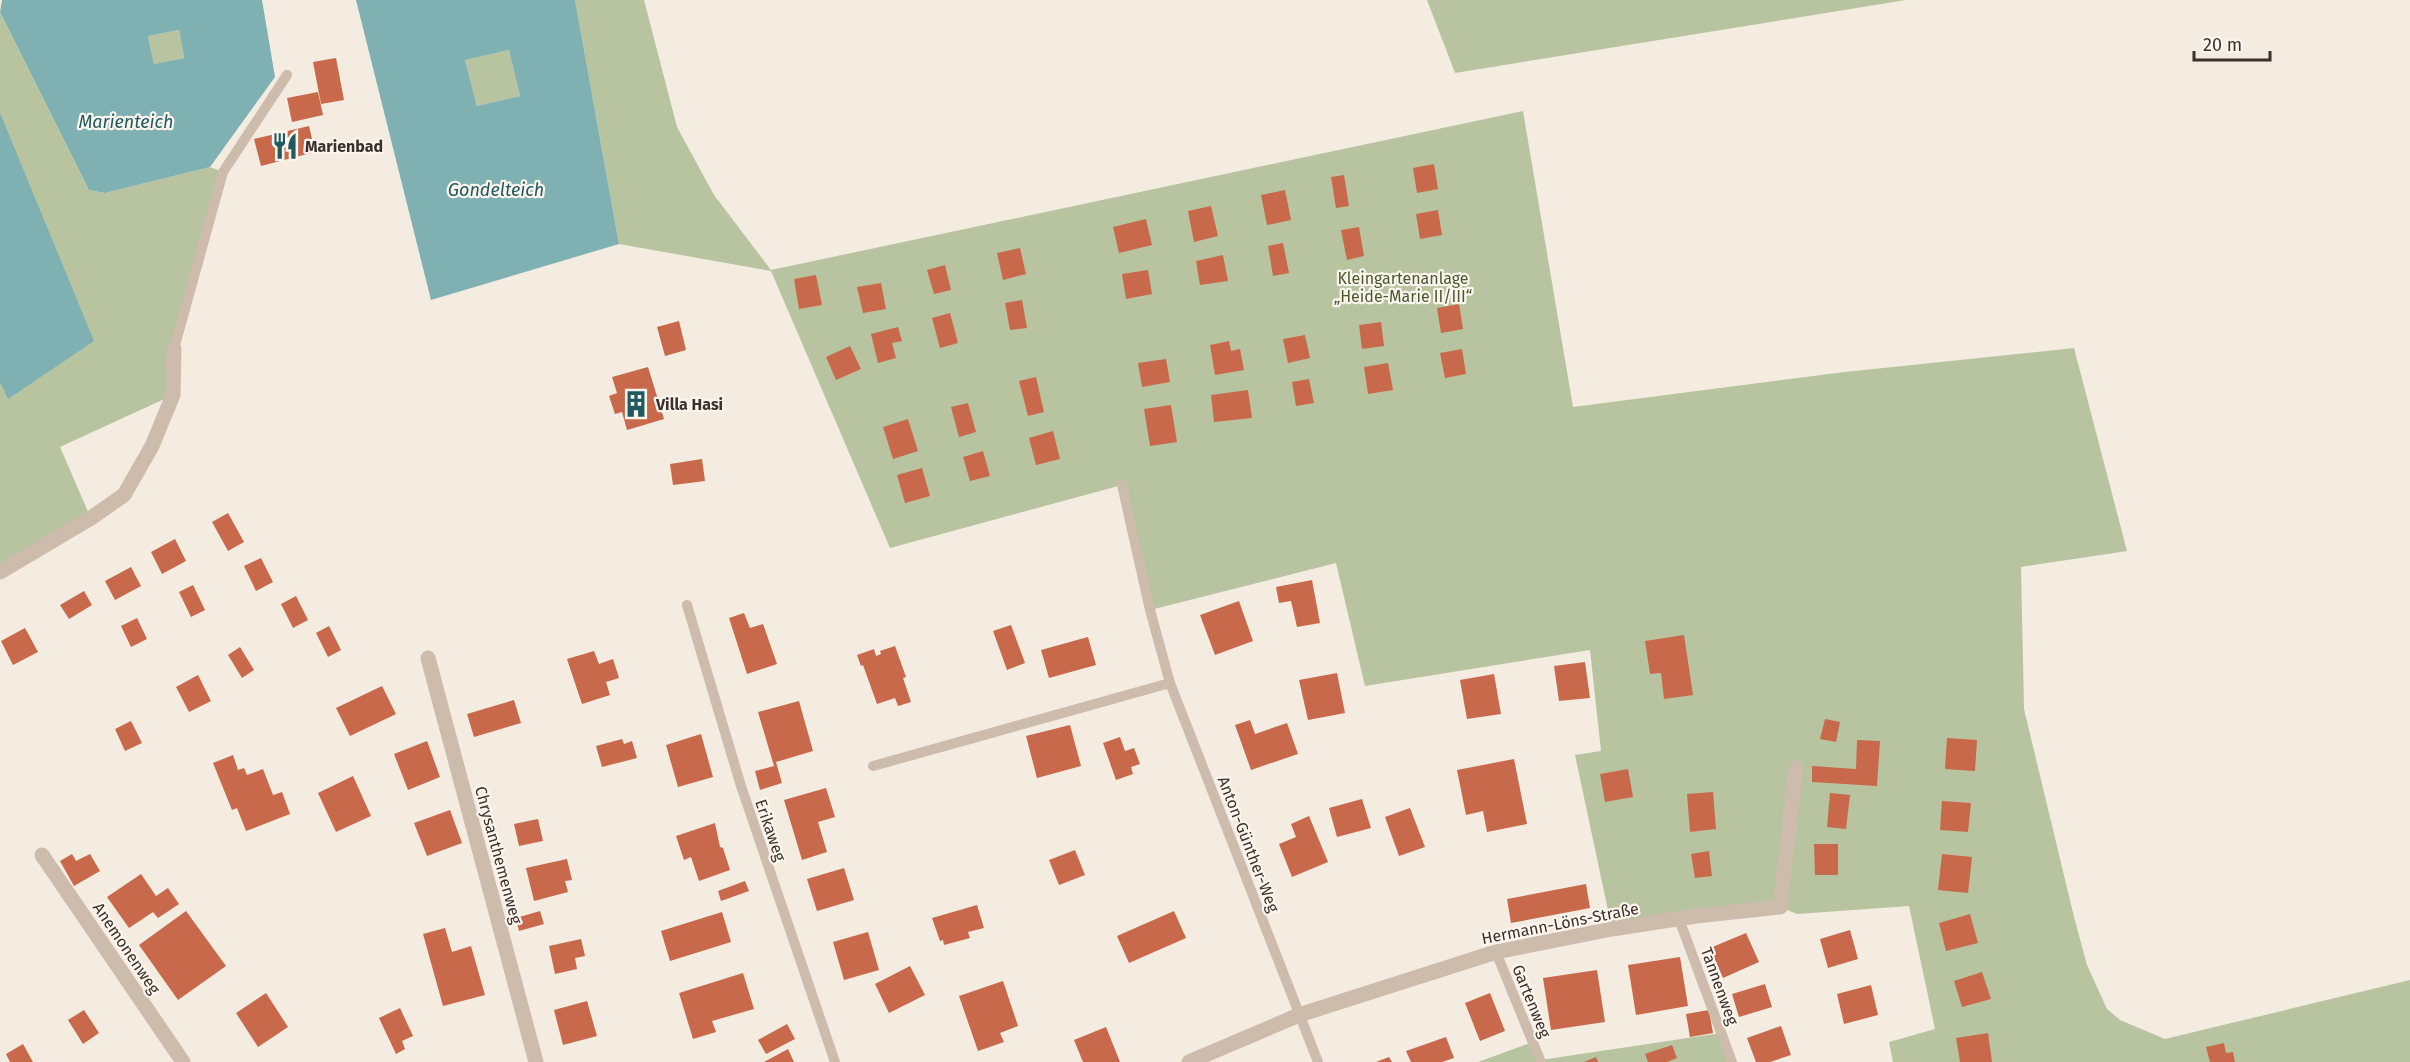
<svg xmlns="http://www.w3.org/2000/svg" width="2410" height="1062" font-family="'Fira Sans',sans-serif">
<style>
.green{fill:#b8c4a0}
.water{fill:#7fb0b2;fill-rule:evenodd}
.building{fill:#c8694b}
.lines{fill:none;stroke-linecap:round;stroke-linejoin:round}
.service{stroke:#cdbbac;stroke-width:10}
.minor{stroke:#cdbbac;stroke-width:15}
.labels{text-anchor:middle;stroke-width:4.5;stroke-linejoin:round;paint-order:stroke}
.poi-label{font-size:16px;font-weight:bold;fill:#3b302b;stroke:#fbf5ee;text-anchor:start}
.park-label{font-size:16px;fill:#4a5a2e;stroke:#fbf5ee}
.street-label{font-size:16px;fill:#3b302b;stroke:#fbf5ee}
.water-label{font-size:18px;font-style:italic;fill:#1f5a5e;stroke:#fbf5ee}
</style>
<rect width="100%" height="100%" fill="#f4ebe1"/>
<!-- green -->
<g class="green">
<polygon points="575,0 644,0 677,127 714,195 771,270 1523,111 1573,407 1845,372 2074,348 2127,551 2021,567 2024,709 2074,917 2087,965 2107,1009 2120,1020 2165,1039 2410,980 2410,1062 1893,1062 1889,1042 1935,1029 1909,906 1797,914 1780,907 1612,929 1575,755 1601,751 1590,650 1365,686 1336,563 1150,610 1122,485 890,548 771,271 619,244"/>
<polygon points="1427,0 1906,0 1455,73"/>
<polygon points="0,12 89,190 105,193 210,167 223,172 174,349 173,395 60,447 89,514 0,565"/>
<polygon points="179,30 184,58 154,64 148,36"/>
<polygon points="509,50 520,96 477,106 465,60"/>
<polygon points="1721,1033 1732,1062 1478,1062 1533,1042 1541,1060"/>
</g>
<!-- water -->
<g class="water">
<path d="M2,0H262L275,77L210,167L105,193L89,190L0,12ZM179,30L184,58L154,64L148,36Z"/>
<path d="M356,0H575L619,244L431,300ZM509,50L520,96L477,106L465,60Z"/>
<polygon points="0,113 94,341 8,399 0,382"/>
</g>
<!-- building -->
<g class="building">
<polygon points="336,58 344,100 321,104 313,62"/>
<polygon points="318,92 323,115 292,122 287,98"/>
<polygon points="309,126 315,152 261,166 254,139"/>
<polygon points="1434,164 1438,189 1417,193 1413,168"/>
<polygon points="1344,175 1349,206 1336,208 1331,177"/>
<polygon points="1285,190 1291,220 1267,225 1261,195"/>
<polygon points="1211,206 1218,236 1194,242 1188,211"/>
<polygon points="1438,210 1442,235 1420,239 1416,214"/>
<polygon points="1146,219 1152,245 1119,253 1113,227"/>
<polygon points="1359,227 1364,256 1347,260 1341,230"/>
<polygon points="1283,243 1289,273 1273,276 1268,246"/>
<polygon points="1020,248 1026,274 1003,280 997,253"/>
<polygon points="1223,255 1228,281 1200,285 1196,261"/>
<polygon points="945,265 951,290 934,294 927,270"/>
<polygon points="1148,270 1152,294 1126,299 1122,274"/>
<polygon points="816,275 822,305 799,309 794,279"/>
<polygon points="881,283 886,309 863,313 857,287"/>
<polygon points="1022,300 1027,328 1010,330 1005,303"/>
<polygon points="1459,304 1463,329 1441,333 1437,308"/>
<polygon points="950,313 958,343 940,348 932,318"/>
<polygon points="679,321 686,350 665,356 657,327"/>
<polygon points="1381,322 1384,346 1362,349 1359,325"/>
<polygon points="898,327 902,341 892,343 896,358 878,363 871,334"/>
<polygon points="1305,335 1310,358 1288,363 1283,339"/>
<polygon points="1229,341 1231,351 1240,349 1244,370 1215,375 1210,345"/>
<polygon points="850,346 861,369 836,380 826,357"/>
<polygon points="1462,349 1466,374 1445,378 1440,353"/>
<polygon points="1166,359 1170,382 1142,387 1138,363"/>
<polygon points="1388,363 1393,390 1368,394 1364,367"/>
<polygon points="648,367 664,419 627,430 622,412 615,414 609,396 617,393 612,377"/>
<polygon points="1036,377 1044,412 1028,416 1019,381"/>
<polygon points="1309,379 1314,403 1296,406 1292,382"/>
<polygon points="1248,390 1252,418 1214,422 1211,395"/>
<polygon points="968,403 976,432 959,437 951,407"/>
<polygon points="1171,405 1177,442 1150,446 1144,409"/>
<polygon points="908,419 918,451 893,459 883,427"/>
<polygon points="1053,431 1060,459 1036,465 1029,438"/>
<polygon points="983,451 990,476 970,481 963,457"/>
<polygon points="702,459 705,481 673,485 670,464"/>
<polygon points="922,468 930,496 905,503 897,475"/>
<polygon points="228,513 244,542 228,551 212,522"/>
<polygon points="175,539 186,561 162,574 151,552"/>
<polygon points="261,558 273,582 256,591 244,566"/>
<polygon points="131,567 141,586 115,600 105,581"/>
<polygon points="1312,580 1320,623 1297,627 1291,601 1279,603 1276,587"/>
<polygon points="193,585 205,610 191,617 179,592"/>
<polygon points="84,591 92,605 69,619 60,605"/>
<polygon points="296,596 308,620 293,628 281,604"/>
<polygon points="1239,601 1253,641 1215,655 1200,615"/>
<polygon points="744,613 750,628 763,624 777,664 747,674 729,618"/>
<polygon points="137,618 147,639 131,647 121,626"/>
<polygon points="1011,625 1025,663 1007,670 993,631"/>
<polygon points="329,626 341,650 328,657 316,633"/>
<polygon points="25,628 38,652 13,665 1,641"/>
<polygon points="1684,635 1693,695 1664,699 1661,673 1650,674 1645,641"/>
<polygon points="1088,637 1096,665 1049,678 1041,650"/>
<polygon points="895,646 906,677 903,678 911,702 898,706 895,698 877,704 863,665 861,666 857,655 874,649 876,656 881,654 880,651"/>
<polygon points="240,647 254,670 242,678 228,655"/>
<polygon points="594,651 599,664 613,659 619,678 606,682 610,695 582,704 567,659"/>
<polygon points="1585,662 1590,698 1559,701 1554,666"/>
<polygon points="1337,673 1345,713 1308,720 1299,680"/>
<polygon points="1494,674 1501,714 1467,719 1460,680"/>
<polygon points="198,675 211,701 189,712 176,687"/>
<polygon points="382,686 396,714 350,736 336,708"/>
<polygon points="514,700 521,723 474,737 467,714"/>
<polygon points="799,701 813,751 776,762 782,783 760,790 755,771 774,766 758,712"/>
<polygon points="1825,719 1840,722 1836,742 1820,739"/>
<polygon points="1250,720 1255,734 1287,723 1298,754 1251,770 1235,725"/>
<polygon points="131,721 142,743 125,751 115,729"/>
<polygon points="1070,725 1081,766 1037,778 1026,736"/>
<polygon points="701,734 713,777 678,787 666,745"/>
<polygon points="1120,737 1125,751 1134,748 1140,764 1131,767 1133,774 1116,780 1103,743"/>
<polygon points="1947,738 1977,740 1975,771 1945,769"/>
<polygon points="622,739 624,744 632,741 637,758 602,767 596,746"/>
<polygon points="1857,740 1880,741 1877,786 1812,782 1812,766 1856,769"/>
<polygon points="427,741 440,777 408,790 394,754"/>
<polygon points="233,755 238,770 244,768 247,775 263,769 273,795 282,792 290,814 246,831 237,808 232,810 213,763"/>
<polygon points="1514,759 1527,824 1487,832 1483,811 1466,815 1457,770"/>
<polygon points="1628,769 1633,797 1605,802 1600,774"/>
<polygon points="353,776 371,816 336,832 318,793"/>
<polygon points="826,788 835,817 818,822 827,852 802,860 784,800"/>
<polygon points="1713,792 1716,829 1690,832 1687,794"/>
<polygon points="1830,793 1850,795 1846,829 1827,827"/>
<polygon points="1362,799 1371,828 1337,837 1329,808"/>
<polygon points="1942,801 1971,803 1968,832 1940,830"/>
<polygon points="1410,808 1425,847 1399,856 1385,817"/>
<polygon points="450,810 462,843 427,856 414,823"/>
<polygon points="1309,816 1328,862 1292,877 1279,844 1296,837 1291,824"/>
<polygon points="538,819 543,841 519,846 514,824"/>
<polygon points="715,823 720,847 723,848 730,870 699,881 691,857 684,860 676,836"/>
<polygon points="1814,844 1838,844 1838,875 1815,875"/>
<polygon points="1075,850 1085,875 1059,885 1049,860"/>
<polygon points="1709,851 1712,876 1695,878 1691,854"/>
<polygon points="72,854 76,861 90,854 100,871 74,886 60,861"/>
<polygon points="1942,854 1972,857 1968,893 1938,890"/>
<polygon points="567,859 572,880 565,881 568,892 534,901 526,868"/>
<polygon points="844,868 854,900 817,911 807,879"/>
<polygon points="141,874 156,896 168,888 179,904 158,918 153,912 129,928 107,897"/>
<polygon points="745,881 749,891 721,901 718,891"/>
<polygon points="1586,884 1590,908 1511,923 1507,899"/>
<polygon points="977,905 984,928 968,932 970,938 944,945 943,940 940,941 932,918"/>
<polygon points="186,911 226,966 178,1000 139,945"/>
<polygon points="540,911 544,924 519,931 516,918"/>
<polygon points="1174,911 1186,938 1129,963 1117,936"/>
<polygon points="722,912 731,942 670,961 661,931"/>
<polygon points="1970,914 1978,943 1946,951 1939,923"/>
<polygon points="445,928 452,952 471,946 485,995 443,1006 423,934"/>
<polygon points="1850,930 1858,959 1828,968 1820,939"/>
<polygon points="868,932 879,970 844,980 833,942"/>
<polygon points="1746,933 1759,962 1723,978 1710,948"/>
<polygon points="581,939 585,956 575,958 577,969 555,974 549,946"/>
<polygon points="1680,957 1688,1006 1636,1015 1628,965"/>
<polygon points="910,966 925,995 889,1013 875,984"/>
<polygon points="1597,970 1605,1022 1551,1030 1543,978"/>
<polygon points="1982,972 1991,999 1962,1007 1954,981"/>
<polygon points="743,973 754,1009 712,1021 716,1032 693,1039 679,993"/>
<polygon points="1003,981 1018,1026 1000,1033 1004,1042 978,1051 959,996"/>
<polygon points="1765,984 1772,1007 1739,1017 1732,994"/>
<polygon points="1871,985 1878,1015 1844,1024 1837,994"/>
<polygon points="266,993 288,1027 258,1047 236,1013"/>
<polygon points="1490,993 1505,1031 1480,1041 1465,1003"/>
<polygon points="587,1001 597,1036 563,1045 554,1010"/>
<polygon points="400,1008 413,1036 402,1041 405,1049 396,1054 379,1018"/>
<polygon points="84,1010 99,1033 83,1044 68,1020"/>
<polygon points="1709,1010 1713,1033 1690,1037 1686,1014"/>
<polygon points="787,1024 795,1039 766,1054 758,1040"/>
<polygon points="1781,1026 1791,1055 1770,1062 1756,1062 1747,1038"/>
<polygon points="1106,1027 1120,1062 1083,1062 1074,1040"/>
<polygon points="1988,1033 1992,1062 1960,1062 1956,1038"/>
<polygon points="1446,1037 1454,1058 1442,1062 1411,1062 1406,1051"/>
<polygon points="2224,1043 2226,1053 2233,1052 2235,1062 2210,1062 2206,1047"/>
<polygon points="23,1044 33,1062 10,1062 6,1054"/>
<polygon points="1672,1045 1677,1058 1667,1062 1648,1062 1645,1054"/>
<polygon points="788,1049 794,1062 764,1062"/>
<polygon points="1389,1057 1392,1062 1376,1062"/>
<polygon points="1596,1057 1598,1062 1584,1062"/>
</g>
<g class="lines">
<!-- service -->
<g class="service">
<polyline points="174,349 223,172 287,75"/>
<polyline points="1122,485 1150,610 1170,683 1318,1062"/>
<polyline points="687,605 741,786 835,1062"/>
<polyline points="873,766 1170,683"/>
<polyline points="1679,919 1732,1062"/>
<polyline points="1496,952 1540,1060"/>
</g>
<!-- minor -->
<g class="minor">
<polyline points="0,572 91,518 124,495 152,446 173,395 174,349"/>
<polyline points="428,658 536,1062"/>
<polyline points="42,855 183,1062"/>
<polyline points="1189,1062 1299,1015 1496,952 1612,929 1696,916 1780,907 1796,768"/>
</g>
</g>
<!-- icons -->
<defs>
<symbol id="restaurant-bare" viewBox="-9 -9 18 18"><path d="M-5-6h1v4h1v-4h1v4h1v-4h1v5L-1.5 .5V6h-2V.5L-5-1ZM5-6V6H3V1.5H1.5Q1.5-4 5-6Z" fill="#1f5a5e" stroke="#fbf5ee" stroke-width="2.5" paint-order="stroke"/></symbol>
<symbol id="building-bare" viewBox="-9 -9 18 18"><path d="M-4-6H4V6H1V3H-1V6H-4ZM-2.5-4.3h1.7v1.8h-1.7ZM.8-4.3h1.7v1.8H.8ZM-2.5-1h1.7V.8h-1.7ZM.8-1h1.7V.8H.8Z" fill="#1f5a5e" stroke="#fbf5ee" stroke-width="2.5" paint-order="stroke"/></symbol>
</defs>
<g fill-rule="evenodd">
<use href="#restaurant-bare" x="266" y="127" width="38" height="38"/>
<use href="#building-bare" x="617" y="385" width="38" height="38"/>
</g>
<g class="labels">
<!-- poi labels -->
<g class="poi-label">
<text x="305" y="152">Marienbad</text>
<text x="656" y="410">Villa Hasi</text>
</g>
<!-- park labels -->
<g class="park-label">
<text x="1403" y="284">Kleingartenanlage<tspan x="1403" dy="18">„Heide-Marie II/III“</tspan></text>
</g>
<!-- street labels -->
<g class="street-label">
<text transform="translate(771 830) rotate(71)" y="6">Erikaweg</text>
<text transform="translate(1249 844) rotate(69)" y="6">Anton-Günther-Weg</text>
<text transform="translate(499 855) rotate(75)" y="6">Chrysanthemenweg</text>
<text transform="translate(1560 923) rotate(-11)" y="6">Hermann-Löns-Straße</text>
<text transform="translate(127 948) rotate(56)" y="6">Anemonenweg</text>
<text transform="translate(1720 986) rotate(70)" y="6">Tannenweg</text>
<text transform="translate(1532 1001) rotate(68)" y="6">Gartenweg</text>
</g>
<!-- water labels -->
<g class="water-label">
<text x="126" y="128">Marienteich</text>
<text x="496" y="196">Gondelteich</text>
</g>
</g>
<!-- scale -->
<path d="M2194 51v9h76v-9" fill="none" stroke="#3b302b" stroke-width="3"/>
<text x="2203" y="51" font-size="18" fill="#3b302b" stroke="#fbf5ee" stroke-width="4.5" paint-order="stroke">20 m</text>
</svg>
